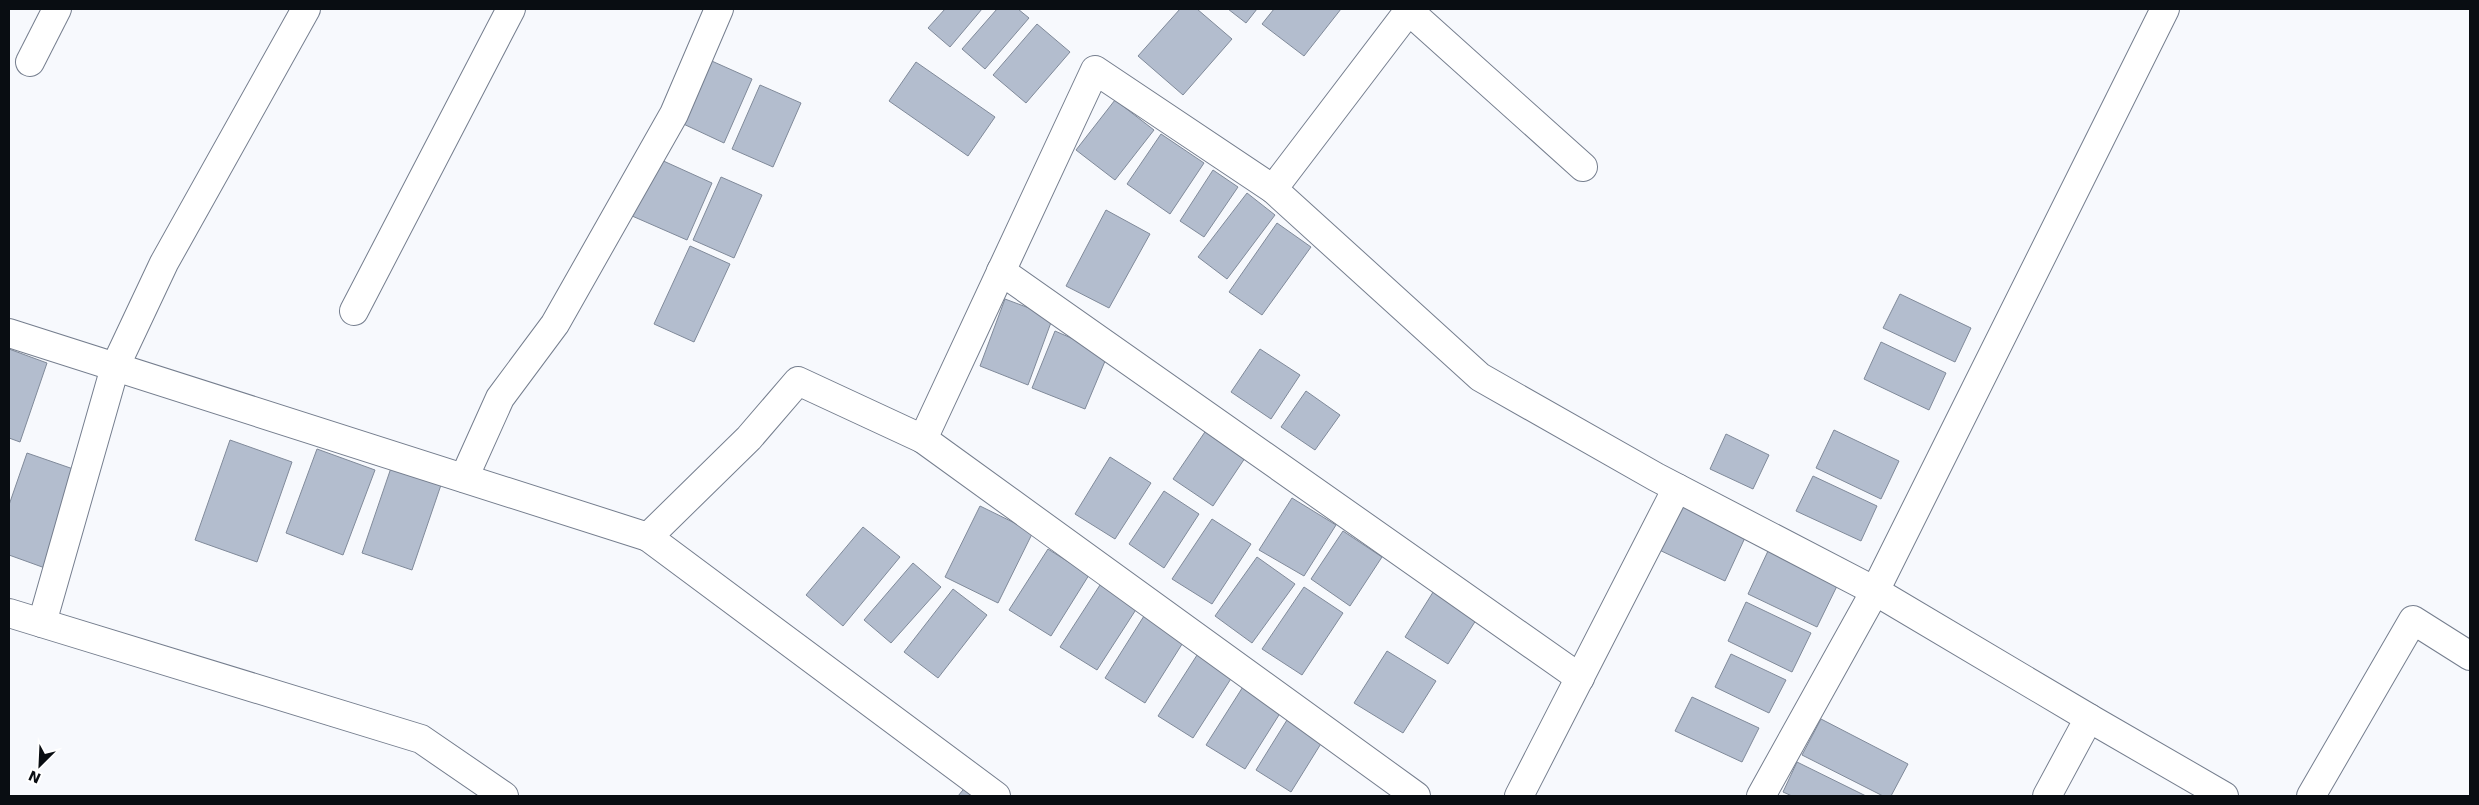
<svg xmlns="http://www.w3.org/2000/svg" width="2479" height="805" font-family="'DejaVu Sans',sans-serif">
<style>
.building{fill:#b3bdce;stroke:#808a9a}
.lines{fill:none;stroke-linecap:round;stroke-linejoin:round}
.minor-casing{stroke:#757e8e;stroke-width:30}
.minor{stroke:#fff;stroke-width:28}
</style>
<rect width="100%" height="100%" fill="#f7f9fd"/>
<!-- building -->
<g class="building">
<polygon points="945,9 982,9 950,47 928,28"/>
<polygon points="997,9 1018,9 1029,18 985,69 962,49"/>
<polygon points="1180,9 1197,9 1232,39 1183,95 1138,56"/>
<polygon points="1228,9 1257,9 1246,23"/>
<polygon points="1274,9 1341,9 1304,56 1262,24"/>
<polygon points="1037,24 1070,52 1026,103 993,75"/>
<polygon points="705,58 752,79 724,143 677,121"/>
<polygon points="916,62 995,117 968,156 889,101"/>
<polygon points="760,85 801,103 773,167 732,149"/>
<polygon points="1115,100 1154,130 1115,180 1076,150"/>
<polygon points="1161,134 1204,163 1170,214 1127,184"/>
<polygon points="648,154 712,183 687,240 623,212"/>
<polygon points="1213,170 1238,187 1204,237 1180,221"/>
<polygon points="721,177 762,195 734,258 693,240"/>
<polygon points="1247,193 1275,215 1227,279 1198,257"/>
<polygon points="1106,210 1150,234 1109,308 1066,286"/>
<polygon points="1277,223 1311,247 1262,315 1229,292"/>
<polygon points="690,246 730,264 694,342 654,324"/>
<polygon points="1900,294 1971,328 1955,362 1883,328"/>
<polygon points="1005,299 1053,317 1028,385 980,366"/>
<polygon points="1055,331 1108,354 1085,409 1032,388"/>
<polygon points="1881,342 1946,373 1929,410 1864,379"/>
<polygon points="9,349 47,363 20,442 9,438"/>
<polygon points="1260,349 1300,375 1271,419 1231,392"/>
<polygon points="1306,391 1340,415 1315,450 1281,427"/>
<polygon points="1209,426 1249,452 1213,506 1173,479"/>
<polygon points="1834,430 1899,461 1881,499 1816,468"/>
<polygon points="1726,434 1769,455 1753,489 1710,469"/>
<polygon points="230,440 292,462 257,562 195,540"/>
<polygon points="317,449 375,470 343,555 286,533"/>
<polygon points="27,453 79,471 45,568 9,555 9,505"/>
<polygon points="1110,457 1151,483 1115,539 1075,514"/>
<polygon points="392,465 442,482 412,570 362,553"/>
<polygon points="1813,476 1877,506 1861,541 1796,511"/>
<polygon points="1164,491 1199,514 1164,568 1129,544"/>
<polygon points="1680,495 1749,529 1725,581 1655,548"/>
<polygon points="1292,498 1336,525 1304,576 1259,550"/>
<polygon points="980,506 1033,532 998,603 945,577"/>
<polygon points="1212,519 1251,544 1212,604 1172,579"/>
<polygon points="863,527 900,557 843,626 806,595"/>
<polygon points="1343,531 1382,557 1350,606 1311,579"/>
<polygon points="1048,549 1089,575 1051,636 1009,610"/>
<polygon points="1768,551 1838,584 1817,627 1748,594"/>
<polygon points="1257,557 1295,584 1252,643 1215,616"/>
<polygon points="913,563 941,587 891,643 864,620"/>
<polygon points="1100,585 1137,608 1097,670 1060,647"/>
<polygon points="1304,587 1343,613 1302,675 1262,649"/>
<polygon points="953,589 987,615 938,678 904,652"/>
<polygon points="1435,589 1478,617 1448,664 1405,637"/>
<polygon points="1746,602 1811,633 1792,672 1728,641"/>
<polygon points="1144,616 1184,641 1145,703 1105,678"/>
<polygon points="1387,651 1436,681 1403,733 1354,703"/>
<polygon points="1199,652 1234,674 1193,738 1158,716"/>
<polygon points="1731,654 1786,680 1769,713 1715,687"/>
<polygon points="1246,682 1284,707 1245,769 1206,745"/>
<polygon points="1692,697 1759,728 1742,762 1675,731"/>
<polygon points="1821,719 1908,764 1891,796 1883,796 1802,755"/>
<polygon points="1287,720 1322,742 1291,792 1256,770"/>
<polygon points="1797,762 1866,796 1792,796 1783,792"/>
<polygon points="967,785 981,796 958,796"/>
</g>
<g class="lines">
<defs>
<g id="minor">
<polyline points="1407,9 1583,167"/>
<polyline points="30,62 57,9"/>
<polyline points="1273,189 1480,377 1656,477 1875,591 2165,9"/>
<polyline points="1001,271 1580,678"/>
<polyline points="354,311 511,9"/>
<polyline points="9,333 648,537 749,438 798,381 923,439 1416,796"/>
<polyline points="923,439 1095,70 1273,189 1410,9"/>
<polyline points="464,478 500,398 555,324 674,114 719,9"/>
<polyline points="648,537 996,796"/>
<polyline points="9,613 421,739 504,796"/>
<polyline points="42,623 115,367 164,263 306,9"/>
<polyline points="2089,718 2224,796"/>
<polyline points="1519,796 1677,488"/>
<polyline points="1761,796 1875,591 2089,718 2047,796"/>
<polyline points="2311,796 2413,620 2470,656"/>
</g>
</defs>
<!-- minor casing -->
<use href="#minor" class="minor-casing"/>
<!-- minor -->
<use href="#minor" class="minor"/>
</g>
<!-- border -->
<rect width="2479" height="805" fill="none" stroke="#090d12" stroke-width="20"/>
<!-- north arrow -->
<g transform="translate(40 765) rotate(204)" stroke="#ffffff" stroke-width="4" paint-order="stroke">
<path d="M0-4L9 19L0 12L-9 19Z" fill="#090d12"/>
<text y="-8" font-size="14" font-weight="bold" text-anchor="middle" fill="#090d12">N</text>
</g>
</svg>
